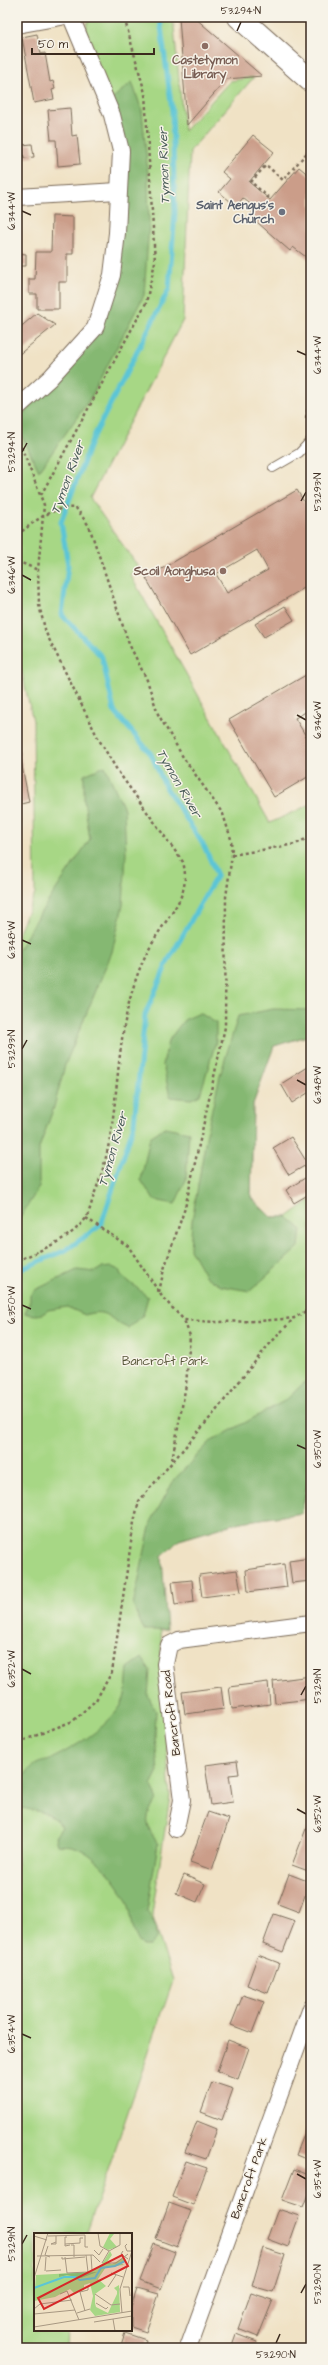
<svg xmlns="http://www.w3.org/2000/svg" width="328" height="2365" font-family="'Architects Daughter',sans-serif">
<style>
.green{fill:#a7d785;stroke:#718052}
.forest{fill:#85b872;stroke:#607148}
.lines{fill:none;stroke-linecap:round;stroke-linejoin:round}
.stream{stroke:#5bc5d6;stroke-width:5}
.building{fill:#cb9d89;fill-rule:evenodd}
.lane-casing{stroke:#7a6a58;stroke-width:10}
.street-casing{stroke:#7a6a58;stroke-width:18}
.secondary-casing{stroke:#7a6a58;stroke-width:24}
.path{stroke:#7a6a58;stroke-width:2.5;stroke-dasharray:3 3;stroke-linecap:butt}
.lane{stroke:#fff;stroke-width:8}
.street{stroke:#fff;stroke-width:16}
.secondary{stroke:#fff;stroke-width:22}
.ticks{fill:none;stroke:#3b2a1e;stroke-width:1.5}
.education-dot{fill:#8d6e63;stroke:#f7f3e8;stroke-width:1.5}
.worship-dot{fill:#6b7280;stroke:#f7f3e8;stroke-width:1.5}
.labels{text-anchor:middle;stroke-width:3;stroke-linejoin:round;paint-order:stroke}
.education-label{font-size:12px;font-weight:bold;fill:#785e54;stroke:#f7f3e8}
.worship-label{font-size:12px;font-weight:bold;fill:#5b616d;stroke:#f7f3e8;text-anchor:end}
.park-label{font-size:12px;fill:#565538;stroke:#f7f3e8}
.street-label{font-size:12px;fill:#3b2a1e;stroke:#f7f3e8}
.water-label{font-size:13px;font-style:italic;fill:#455855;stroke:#f7f3e8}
.inset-river{fill:none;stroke:#5bc5d6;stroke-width:2}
.inset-road{fill:none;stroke:#a89882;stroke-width:1}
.view{fill:#d62828;fill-opacity:0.15;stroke:#d62828;stroke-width:2}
.inset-edge{fill:none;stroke:#3b2a1e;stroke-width:2}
.neatline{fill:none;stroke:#3b2a1e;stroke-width:1.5}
.ticks-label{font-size:10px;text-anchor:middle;fill:#3b2a1e}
</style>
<rect width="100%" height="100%" fill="#f7f3e8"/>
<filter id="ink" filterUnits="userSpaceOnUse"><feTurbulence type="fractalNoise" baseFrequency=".025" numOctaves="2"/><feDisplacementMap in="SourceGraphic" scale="8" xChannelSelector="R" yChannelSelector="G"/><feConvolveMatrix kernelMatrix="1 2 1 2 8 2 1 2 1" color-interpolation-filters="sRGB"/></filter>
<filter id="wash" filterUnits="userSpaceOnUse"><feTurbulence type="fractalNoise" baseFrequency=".012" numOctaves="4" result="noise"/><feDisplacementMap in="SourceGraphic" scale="16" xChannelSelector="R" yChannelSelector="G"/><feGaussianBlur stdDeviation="0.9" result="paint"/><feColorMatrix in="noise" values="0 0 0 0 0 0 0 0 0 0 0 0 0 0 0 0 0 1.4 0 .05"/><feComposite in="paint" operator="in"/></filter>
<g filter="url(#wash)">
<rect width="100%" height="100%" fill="#f0e2c5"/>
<!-- green -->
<polygon class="green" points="93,17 173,17 184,131 230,81 254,77 190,151 183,320 90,498 139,568 130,574 270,823 311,804 311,1037 307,1036 274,1046 253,1104 251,1198 271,1217 287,1217 311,1200 311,1460 302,1513 240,1522 179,1540 162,1557 161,1661 170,1797 152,1914 173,1981 86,2234 35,2234 35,2330 67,2330 66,2348 17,2348 17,936 35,894 33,721 17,651 17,420 97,333 124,190 86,32 87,23"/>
<!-- forest -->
<g class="forest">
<polygon points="132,82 142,111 148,175 149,224 144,295 90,399 39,471 17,426 17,420 97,333 116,276 113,98"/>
<polygon points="105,766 124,809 126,854 123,905 112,952 65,1065 54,1107 39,1148 39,1187 17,1223 17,952 41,912 90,839 84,801 84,775"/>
<polygon points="273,1009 311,1010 311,1037 307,1036 274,1046 253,1104 251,1198 271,1217 287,1217 301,1229 299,1247 250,1291 221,1286 206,1277 190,1249 192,1221 208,1126 220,1076 238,1016"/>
<polygon points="200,1013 216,1023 216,1041 200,1095 191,1099 170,1097 163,1065 168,1041 184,1020"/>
<polygon points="165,1127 189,1132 186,1180 175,1204 154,1200 141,1180 150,1137"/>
<path d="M112,1267L119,1270L121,1275L148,1297L143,1315L128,1328C109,1321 108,1307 85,1315L67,1307L48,1310C41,1317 33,1315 25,1313L30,1301V1295L35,1290L77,1270L95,1272L101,1268Z"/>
<polygon points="311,1376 311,1460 302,1513 240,1522 179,1540 162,1557 167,1630 144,1630 133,1606 151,1522 174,1480 210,1442 286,1400"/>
<path d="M142,1658L150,1670L148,1696L156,1711L155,1737L158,1771L151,1785C164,1805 150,1802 148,1817C146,1827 153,1836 158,1844L147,1911L157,1929V1938L149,1946H142C131,1934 133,1917 128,1903C120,1883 93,1851 72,1846C68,1845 62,1846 57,1845L55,1837L62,1827C53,1813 35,1810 20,1808C11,1797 22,1776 31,1768C40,1760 45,1763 53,1758C75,1747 101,1731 117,1711C128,1698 126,1684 128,1668Z"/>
</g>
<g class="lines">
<!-- stream -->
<polyline class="stream" points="17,1271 66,1250 101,1225 134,1124 145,1015 168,961 217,875 204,846 165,786 151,754 114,711 102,657 62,615 68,565 61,522 91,442 169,289 175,212 172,111 160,19"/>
</g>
<g id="blocks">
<!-- building -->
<g class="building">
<polygon points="179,17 194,17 262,76 227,79 187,125"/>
<polygon points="37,34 41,54 45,53 50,82 53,81 55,89 52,90 54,99 34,103 22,37"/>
<polygon points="70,108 72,136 77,135 80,164 58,166 56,140 51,140 48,110"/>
<polygon points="253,135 274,152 249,182 270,200 299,167 311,177 311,261 293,247 290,251 250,216 256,209 243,198 236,206 219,192 230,179 222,172"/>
<polygon points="32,144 34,157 24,158 22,145"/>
<polygon points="52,216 73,217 73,254 67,254 67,282 59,282 59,309 37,309 37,294 29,294 29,279 35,279 36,252 51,252"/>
<polygon points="17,253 26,254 26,266 17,266"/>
<polygon points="37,313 55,325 17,356 17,330"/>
<path d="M297,490L311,514V584L190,655L146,578ZM257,550L268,570L227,593L216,574Z"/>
<polygon points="285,606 294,620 264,637 255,624"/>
<polygon points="311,672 311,709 295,718 307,738 311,735 311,775 274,797 229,720"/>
<polygon points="17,740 29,802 17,805"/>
<polygon points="17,805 21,823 17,824"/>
<polygon points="308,1067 311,1072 311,1091 292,1103 281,1084"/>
<polygon points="291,1137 308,1164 289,1175 273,1148"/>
<polygon points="305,1178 311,1188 311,1193 294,1203 286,1190"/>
<polygon points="311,1558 311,1581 292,1583 289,1561"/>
<polygon points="284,1564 287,1587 248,1592 246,1570"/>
<polygon points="237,1570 241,1592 202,1597 199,1575"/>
<polygon points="192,1580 194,1602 175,1605 172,1582"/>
<polygon points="311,1676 311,1699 275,1703 273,1681"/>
<polygon points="268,1682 270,1704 232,1709 229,1687"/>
<polygon points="221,1687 224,1709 185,1714 182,1692"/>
<polygon points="237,1761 239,1774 229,1775 233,1802 211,1805 205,1765"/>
<polygon points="208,1812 229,1819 212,1870 190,1862"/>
<polygon points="306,1829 311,1831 311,1872 292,1865"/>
<polygon points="289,1874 310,1882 299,1912 278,1904"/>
<polygon points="184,1875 205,1884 197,1902 176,1893"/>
<polygon points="274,1914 295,1921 283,1952 263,1944"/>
<polygon points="258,1955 279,1963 268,1993 247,1985"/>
<polygon points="243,1995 264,2002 252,2033 231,2025"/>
<polygon points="228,2040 249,2048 238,2079 217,2071"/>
<polygon points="212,2082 233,2089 222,2120 201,2112"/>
<polygon points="197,2121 217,2129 206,2159 185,2152"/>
<polygon points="308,2125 311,2126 311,2161 296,2155"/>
<polygon points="186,2161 207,2168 193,2205 172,2197"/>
<polygon points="294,2169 311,2176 311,2186 303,2207 282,2200"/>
<polygon points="169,2203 191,2211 177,2247 156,2239"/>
<polygon points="278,2209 299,2216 288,2247 267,2239"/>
<polygon points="154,2244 175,2252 161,2289 140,2281"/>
<polygon points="263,2248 285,2255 273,2292 252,2286"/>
<polygon points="137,2288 159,2294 146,2332 131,2327 131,2307"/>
<polygon points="251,2293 273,2300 258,2337 238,2329"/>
<polygon points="125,2333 146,2340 144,2348 120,2348"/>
<polygon points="236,2334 257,2342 255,2348 231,2348"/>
</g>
</g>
</g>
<g filter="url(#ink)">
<use href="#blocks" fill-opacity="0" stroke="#7a6a58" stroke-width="1"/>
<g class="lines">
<defs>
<polyline id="lane" points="273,468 299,453 311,440"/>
<g id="street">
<polyline points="17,25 61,17"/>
<polyline points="17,197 118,191"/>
<polyline points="19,406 50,378 95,328 112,275 117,233 121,151 112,115 71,17"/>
<polyline points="176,1829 182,1800 165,1664 169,1645 179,1640 311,1623"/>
<polyline points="188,2348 311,2008"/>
</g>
<polyline id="secondary" points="239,17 311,81"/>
</defs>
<!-- lane casing -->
<use href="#lane" class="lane-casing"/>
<!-- street casing -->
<use href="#street" class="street-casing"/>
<!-- secondary casing -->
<use href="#secondary" class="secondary-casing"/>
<!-- path -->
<g class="path">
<polyline points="269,198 251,182 266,165 283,180 311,148"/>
<polyline points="306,418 311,391"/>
<path d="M17,436L44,505L38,570L39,605L46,633L98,738L117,770L183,862C192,896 168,915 152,943C142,960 135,980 130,999C113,1063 120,1130 95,1192C92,1200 90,1211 86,1218C70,1240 40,1250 17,1261"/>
<polyline points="41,495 146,303 155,262 145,93 124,17"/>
<path d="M17,535C36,521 51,506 76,508L89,526L129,644L147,680L158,714L183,757L223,814L231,839L232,855L226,897L225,1027L185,1208L164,1269L159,1292"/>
<polyline points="17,561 38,570"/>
<polyline points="232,855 296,844 311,836"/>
<polyline points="86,1218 128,1246 163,1298 184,1320 216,1322 258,1321 294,1318 311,1308"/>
<polyline points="172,1460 186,1385 190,1336 184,1320"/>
<polyline points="17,1740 22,1741"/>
<polyline points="17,1756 22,1741 73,1721 96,1700 112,1672 134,1522 139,1501 215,1412 266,1348 294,1318"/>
</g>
<!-- lane -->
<use href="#lane" class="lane"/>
<!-- street -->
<use href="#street" class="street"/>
<!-- secondary -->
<use href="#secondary" class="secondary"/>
</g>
</g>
<!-- ticks -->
<path class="ticks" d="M237,31L241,22M22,211L31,215M297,351L306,355M22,452L27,443M301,501L306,492M22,575L31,580M297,715L306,720M22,940L31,944M22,1049L27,1040M297,1080L306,1085M22,1305L31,1309M297,1445L306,1449M22,1669L31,1674M301,1695L306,1686M297,1809L306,1814M22,2034L31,2038M297,2174L306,2179M22,2244L27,2235M301,2293L306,2284M276,2343L280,2334"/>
<!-- markers -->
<g class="education-dot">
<circle cx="205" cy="46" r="4"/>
<circle cx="223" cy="571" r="4"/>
</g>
<circle class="worship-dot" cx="282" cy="212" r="4"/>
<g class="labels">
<!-- education labels -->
<g class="education-label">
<text x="205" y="64">Castetymon<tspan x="205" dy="14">Library</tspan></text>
<text x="215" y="575" text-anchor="end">Scoil Aonghusa</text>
</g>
<!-- worship labels -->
<g class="worship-label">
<text x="274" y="209">Saint Aengus's<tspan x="274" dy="14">Church</tspan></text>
</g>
<!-- park labels -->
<g class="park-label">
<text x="165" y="1365">Bancroft Park</text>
</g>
<!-- street labels -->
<g class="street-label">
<text transform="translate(171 1713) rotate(-97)" y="4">Bancroft Road</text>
<text transform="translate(249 2178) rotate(-70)" y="4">Bancroft Park</text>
</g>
<!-- water labels -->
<g class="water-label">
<text transform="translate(163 166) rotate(-92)" y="5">Tymon River</text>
<text transform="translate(67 477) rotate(-70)" y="5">Tymon River</text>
<text transform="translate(180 783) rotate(60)" y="5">Tymon River</text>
<text transform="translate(112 1149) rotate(-74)" y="5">Tymon River</text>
</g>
</g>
<!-- overview -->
<g transform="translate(34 2233)">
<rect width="98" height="98" fill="#f0e2c5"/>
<path d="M76,0L80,1L76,6L83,14L74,17L69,14ZM76,18L78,22L73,29L78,31L89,25L92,27L87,30L90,32L72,34L64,46L72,53L61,61V70L62,74L74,80L83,61V58L80,55L85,52L86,79L61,83L56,77L59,63L56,50L50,52V57L40,60L36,56L21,64L0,68L2,42L57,39L68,31Z" fill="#a7d785"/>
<path d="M63,39L47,45L33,42L25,44V41Z" fill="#85b872"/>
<path class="inset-river" d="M0,55L30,44H41L46,47L61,45L67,35L81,33L91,28"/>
<path class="inset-road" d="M64,0L66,13L75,18M51,2V14H54M0,3L13,7M14,3L51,2M22,3V11H17L22,9M33,4H31V13L36,12M31,11L46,10V5H49M93,11L91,13L93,18H98M37,12H40V24M14,13L11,22L16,24M60,17L65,22L69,16M75,18L86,12V0M89,18L87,21L94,26M57,22L58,37M3,23L59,22L66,29M28,24V26L51,24M31,24L33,40L54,39L52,22M68,30L75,18M74,30H82L94,21M11,38L12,24M12,38L27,37M77,40L89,44M0,45L14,0M74,54L82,42M89,54H95L96,63M26,61L33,58L45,87M61,61L77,72L86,71M62,70L72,76L74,74M0,76L6,71L38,67M51,78L46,59L54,57V53M43,80L56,76M88,80L86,56L98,18M0,81L41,77M79,86L81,98M60,89L98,83M0,94L98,78"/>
<path class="view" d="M88,22L94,33L10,76L4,65Z"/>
<rect width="98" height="98" class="inset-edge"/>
</g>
<!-- margin -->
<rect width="328" height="2365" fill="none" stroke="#f7f3e8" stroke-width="44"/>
<!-- scale -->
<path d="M32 48v6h122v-6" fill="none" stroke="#3b2a1e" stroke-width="2"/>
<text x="38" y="48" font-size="12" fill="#3b2a1e" stroke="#f7f3e8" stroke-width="3" paint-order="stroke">50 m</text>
<rect x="22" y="22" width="284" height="2321" class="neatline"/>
<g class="ticks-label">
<text x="241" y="14">53.294°N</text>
<text transform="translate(11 211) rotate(-90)" y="4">6.344°W</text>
<text transform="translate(317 355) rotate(-90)" y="4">6.344°W</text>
<text transform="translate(11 452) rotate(-90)" y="4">53.294°N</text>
<text transform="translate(317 492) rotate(-90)" y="4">53.293°N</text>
<text transform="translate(11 575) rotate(-90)" y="4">6.346°W</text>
<text transform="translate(317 720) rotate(-90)" y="4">6.346°W</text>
<text transform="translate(11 940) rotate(-90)" y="4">6.348°W</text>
<text transform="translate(11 1049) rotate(-90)" y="4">53.293°N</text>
<text transform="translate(317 1085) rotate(-90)" y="4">6.348°W</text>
<text transform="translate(11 1305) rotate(-90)" y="4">6.350°W</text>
<text transform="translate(317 1449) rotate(-90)" y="4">6.350°W</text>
<text transform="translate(11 1669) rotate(-90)" y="4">6.352°W</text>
<text transform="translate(317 1686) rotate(-90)" y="4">53.291°N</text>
<text transform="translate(317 1814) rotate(-90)" y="4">6.352°W</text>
<text transform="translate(11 2034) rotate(-90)" y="4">6.354°W</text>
<text transform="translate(317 2179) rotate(-90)" y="4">6.354°W</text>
<text transform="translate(11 2244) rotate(-90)" y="4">53.291°N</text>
<text transform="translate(317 2284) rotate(-90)" y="4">53.290°N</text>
<text x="276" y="2358">53.290°N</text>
</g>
</svg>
